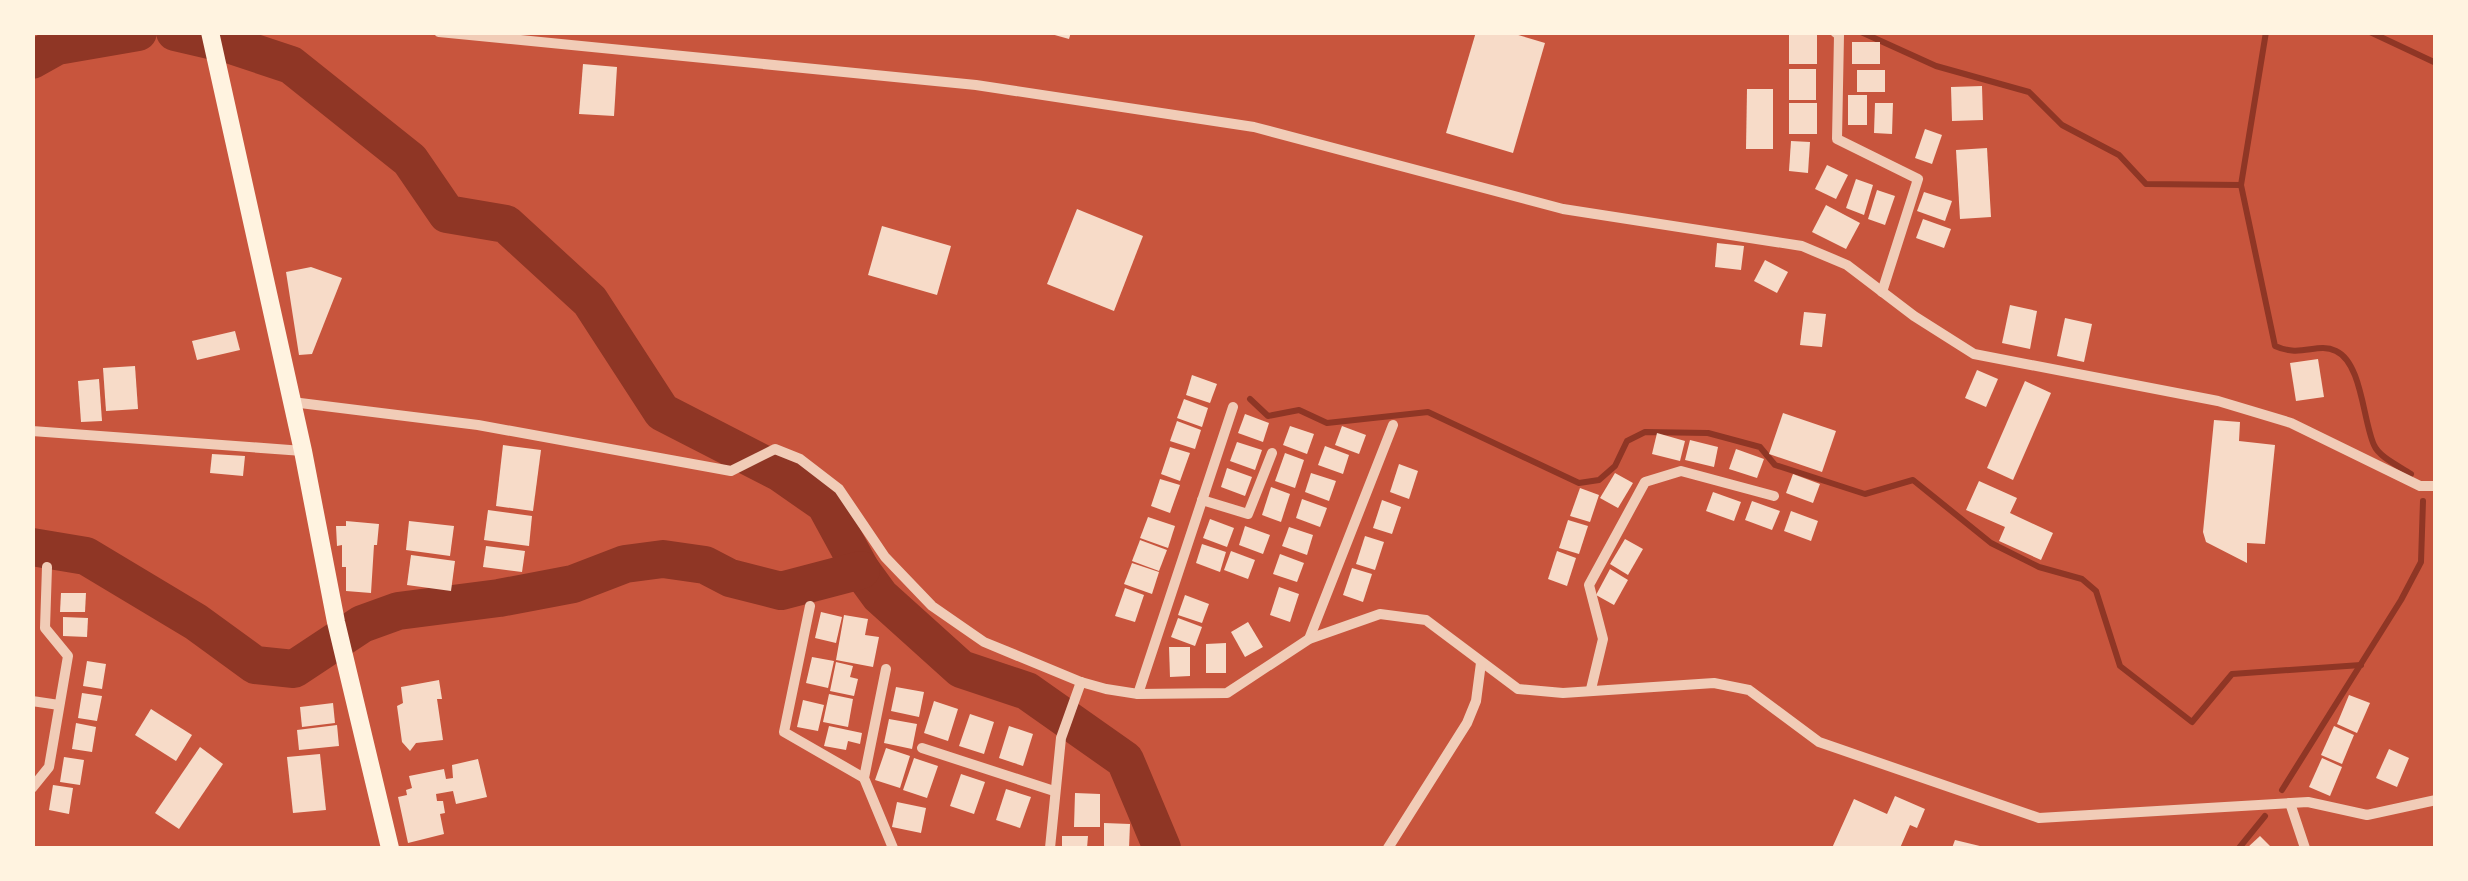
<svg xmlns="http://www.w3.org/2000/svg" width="2468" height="881" font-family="'Source Serif 4',serif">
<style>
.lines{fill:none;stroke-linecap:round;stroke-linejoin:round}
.stream{stroke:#8f3625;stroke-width:6}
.river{stroke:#8f3625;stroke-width:38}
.building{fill:#f7dbc8}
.minor{stroke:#f1ccb7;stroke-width:10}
.primary{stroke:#fff3e0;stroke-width:18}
</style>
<rect width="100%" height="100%" fill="#c8553d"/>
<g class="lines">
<!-- stream -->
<g class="stream">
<polyline points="1861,32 1936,66 2029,92 2062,125 2119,155 2146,184 2241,185"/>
<path d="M2266,32L2241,185L2275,346C2301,358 2317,342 2336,351C2362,363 2363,421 2374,445C2379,457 2399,466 2411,474"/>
<polyline points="2370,32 2436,63"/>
<polyline points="1250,399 1268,416 1299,410 1327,423 1428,412 1579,483 1599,480 1615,466 1627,441 1645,432 1708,433 1760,447 1775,465 1865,494 1913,480 1991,543 2039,567 2082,579 2096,591 2120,666 2192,722 2232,674 2361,665"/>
<polyline points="2282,790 2401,600 2421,562 2423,501"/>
<polyline points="2239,848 2265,816"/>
</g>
<!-- river -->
<g class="river">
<polyline points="175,32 231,45 291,65 410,160 447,214 506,224 590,301 662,412 779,472 825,504 861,570 880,596 961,669 1027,691 1125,760 1162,848"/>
<polyline points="32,60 57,46 138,32"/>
<polyline points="32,547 86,556 196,622 255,665 294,669 362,624 398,611 499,598 573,584 625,564 663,559 705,565 730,578 781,591 861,570"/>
</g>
</g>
<!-- building -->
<g class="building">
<polygon points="1044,32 1071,32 1069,39"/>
<polygon points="1476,32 1508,32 1545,43 1513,153 1446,133"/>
<rect x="1789" y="33" width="28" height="31"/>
<rect x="1852" y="42" width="28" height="22"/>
<polygon points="583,64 617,67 614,116 579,114"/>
<rect x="1789" y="69" width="27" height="31"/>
<rect x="1857" y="70" width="28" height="22"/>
<polygon points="1982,86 1983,120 1952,121 1951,87"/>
<polygon points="1747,89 1773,89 1773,149 1746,149"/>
<rect x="1848" y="95" width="19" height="30"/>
<rect x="1789" y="103" width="28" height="31"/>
<polygon points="1875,103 1893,103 1892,134 1874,133"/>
<polygon points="1925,129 1942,135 1932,164 1915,158"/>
<polygon points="1791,141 1810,142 1808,173 1789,171"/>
<polygon points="1987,148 1991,217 1960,219 1956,150"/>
<polygon points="1827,165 1848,175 1836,199 1815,189"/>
<polygon points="1856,179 1873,185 1864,215 1846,208"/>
<polygon points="1877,190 1895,196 1885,225 1868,219"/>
<polygon points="1924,192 1952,201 1945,221 1917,211"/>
<polygon points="1826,205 1860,223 1846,249 1812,232"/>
<polygon points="1077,209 1143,236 1114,311 1047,284"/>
<polygon points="1923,219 1951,229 1944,248 1916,238"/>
<polygon points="882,226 951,246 937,295 868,275"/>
<polygon points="1717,243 1744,246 1741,270 1715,267"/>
<polygon points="1765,260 1788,272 1777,293 1754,281"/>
<polygon points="311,267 342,278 312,354 299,355 286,272"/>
<polygon points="2010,305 2037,311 2030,349 2002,343"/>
<polygon points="1804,312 1826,314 1822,347 1800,345"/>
<polygon points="2065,318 2092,324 2084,362 2057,356"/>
<polygon points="235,331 240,350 197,360 192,341"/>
<polygon points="2318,359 2324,397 2296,401 2290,363"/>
<polygon points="135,366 138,409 106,411 103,368"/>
<polygon points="1977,370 1998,379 1986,407 1965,398"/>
<polygon points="1192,375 1217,384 1210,403 1186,395"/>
<polygon points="99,379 102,421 81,422 78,381"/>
<polygon points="2025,381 2051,393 2013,480 1987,468"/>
<polygon points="1184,399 1208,408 1202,427 1177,418"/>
<polygon points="1783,413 1836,431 1822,472 1769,454"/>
<polygon points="1245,414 1269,423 1263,442 1238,433"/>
<polygon points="2214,420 2240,422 2239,441 2275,445 2265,544 2247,543 2247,563 2206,542 2203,532"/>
<polygon points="1177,421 1201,430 1195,449 1170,441"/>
<polygon points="1290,426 1314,434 1307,454 1283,445"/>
<polygon points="1342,426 1366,435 1359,454 1335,445"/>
<polygon points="1657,433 1685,441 1680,461 1652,454"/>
<polygon points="1690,440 1718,447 1714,467 1685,460"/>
<polygon points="1237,442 1262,450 1255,470 1230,461"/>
<polygon points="503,445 541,450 533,511 496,506"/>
<polygon points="1325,446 1349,455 1343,474 1318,465"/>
<polygon points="1170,447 1190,453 1180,481 1161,474"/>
<polygon points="1736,449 1764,459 1757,478 1729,469"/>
<polygon points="1285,453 1304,460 1295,488 1275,481"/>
<polygon points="212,454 245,456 243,476 210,473"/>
<polygon points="1399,464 1418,471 1409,499 1390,492"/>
<polygon points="1227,468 1252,477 1245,496 1221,487"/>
<polygon points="1311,473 1336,481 1329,501 1305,492"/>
<polygon points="1615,473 1633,483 1618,508 1600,498"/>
<polygon points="1793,474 1820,484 1813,503 1786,493"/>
<polygon points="1160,479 1180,485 1170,513 1151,506"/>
<polygon points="1979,481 2017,498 2010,513 2053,533 2041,560 1999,541 2005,527 1966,510"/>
<polygon points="1271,487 1290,494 1281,522 1262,515"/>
<polygon points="1580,488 1599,495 1590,522 1570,516"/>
<polygon points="1713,492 1741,502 1734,521 1706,511"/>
<polygon points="1302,499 1327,508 1320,527 1296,518"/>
<polygon points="1382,500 1401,507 1392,534 1373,528"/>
<polygon points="1752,501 1780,511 1772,530 1745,520"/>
<polygon points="488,510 532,516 529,546 484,540"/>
<polygon points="1791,511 1818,521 1811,541 1784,531"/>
<polygon points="1148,517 1175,526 1168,548 1140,538"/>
<polygon points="1210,519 1234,528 1227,547 1203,538"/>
<polygon points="1568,520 1588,526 1579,554 1559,548"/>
<polygon points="346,521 379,524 377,545 374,545 371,593 346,591 346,567 342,567 342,545 337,546 336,526 346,526"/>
<polygon points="409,521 454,526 450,556 406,550"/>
<polygon points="1245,526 1270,535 1263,554 1239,545"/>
<polygon points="1289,527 1313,535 1307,555 1282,546"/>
<polygon points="1365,536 1384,542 1375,570 1356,564"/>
<polygon points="1625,539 1643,549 1628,575 1610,564"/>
<polygon points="1140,540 1167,550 1159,571 1132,561"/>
<polygon points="1202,544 1226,552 1220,572 1196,563"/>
<polygon points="486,546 525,551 522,572 483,567"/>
<polygon points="1231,551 1255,560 1248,579 1224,570"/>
<polygon points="1557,551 1576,558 1567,586 1548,579"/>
<polygon points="1280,554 1304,563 1297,582 1273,574"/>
<polygon points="411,555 455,561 451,591 407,585"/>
<polygon points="1132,563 1159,572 1152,594 1124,584"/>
<polygon points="1352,568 1372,574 1363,602 1343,595"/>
<polygon points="1610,569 1628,580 1614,605 1596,595"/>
<polygon points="1279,587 1299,594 1290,622 1270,615"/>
<polygon points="1125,588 1144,595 1135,622 1115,616"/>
<polygon points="61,593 86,593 85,612 60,612"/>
<polygon points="1185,595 1209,604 1202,623 1178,615"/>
<polygon points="821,612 842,617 836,643 815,638"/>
<polygon points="844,615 868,619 865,635 879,637 873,667 836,660"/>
<polygon points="63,617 88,618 87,637 63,636"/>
<polygon points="1178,618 1202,627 1195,646 1171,637"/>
<polygon points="1248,622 1263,647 1245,657 1231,632"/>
<polygon points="1226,643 1226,673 1206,673 1206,644"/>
<polygon points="1169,647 1190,647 1190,676 1170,677"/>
<polygon points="812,657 834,661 828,688 806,683"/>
<polygon points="87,661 106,664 102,689 83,686"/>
<polygon points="836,662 853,666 850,677 858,679 854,696 830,691"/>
<polygon points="439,680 442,699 437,699 443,740 416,743 410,751 402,742 397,706 403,703 401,687"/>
<polygon points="896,687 924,692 919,717 891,711"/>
<polygon points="82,693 102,696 97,721 78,718"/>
<polygon points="829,694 853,699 848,727 823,722"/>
<polygon points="2349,695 2370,703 2357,733 2337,724"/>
<polygon points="803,700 824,705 818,731 797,727"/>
<polygon points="934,701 958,709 948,741 924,733"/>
<polygon points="333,703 335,723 302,727 300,707"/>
<polygon points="151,709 192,735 176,761 135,735"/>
<polygon points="970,714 994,722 984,754 959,746"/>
<polygon points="889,719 917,724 912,749 884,743"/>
<polygon points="76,723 96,727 92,752 72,749"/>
<polygon points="337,725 339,746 299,750 297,730"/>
<polygon points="829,726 862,733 860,744 848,741 846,750 824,746"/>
<polygon points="1009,726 1033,734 1023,766 999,758"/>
<polygon points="2334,726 2354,735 2342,764 2321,755"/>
<polygon points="200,747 223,764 179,829 155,813"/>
<polygon points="886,748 910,756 900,788 875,780"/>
<polygon points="2389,749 2409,758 2397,787 2376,778"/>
<polygon points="320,754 326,810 293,813 287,757"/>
<polygon points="64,757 84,760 80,785 60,782"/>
<polygon points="914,758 938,766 927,798 903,790"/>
<polygon points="2322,758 2342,767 2330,796 2309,787"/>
<polygon points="478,759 487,797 456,804 453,791 436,794 437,801 443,801 445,813 440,814 444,834 408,843 398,797 407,795 406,790 412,788 409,776 444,769 446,779 453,778 452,765"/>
<polygon points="961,774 985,782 974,814 950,806"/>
<polygon points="53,785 73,788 69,814 49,810"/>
<polygon points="1006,789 1031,797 1020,828 996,820"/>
<polygon points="1075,793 1100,794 1100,827 1074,827"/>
<polygon points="1895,796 1925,809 1917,828 1910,825 1900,848 1832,848 1854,799 1887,814"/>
<polygon points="897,802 926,808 921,833 892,827"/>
<polygon points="1104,823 1130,824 1129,848 1104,848"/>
<polygon points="1062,836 1088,836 1087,848 1062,848"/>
<polygon points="2260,836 2272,848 2247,848"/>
<polygon points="1955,840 1984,847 1984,848 1952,848"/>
</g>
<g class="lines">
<!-- minor -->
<g class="minor">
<polyline points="439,32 976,85 1254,127 1563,209 1802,246 1847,265 1914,316 1974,354 2218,401 2291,423 2420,486 2436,486"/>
<polyline points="1835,32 1839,35 1837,139 1918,179 1882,292"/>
<polyline points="292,402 478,425 731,471 775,449 800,459 839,489 885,557 932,606 984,642 1081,682 1106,689 1138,694 1227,693 1309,639 1380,614 1426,620 1518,689 1563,693 1714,683 1749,690 1819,742 2039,818 2308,802 2367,815 2436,800"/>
<polyline points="32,431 303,451"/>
<polyline points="1202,500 1248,514 1272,453"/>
<polyline points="810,606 784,732 864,778"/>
<polyline points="1309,639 1393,425"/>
<polyline points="886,669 864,778 893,848"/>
<polyline points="1591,689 1603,639 1589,585 1645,482 1681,471 1774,496"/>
<polyline points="1138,694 1233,407"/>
<polyline points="32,701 59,705"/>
<polyline points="922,748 1054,791"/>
<polyline points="32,788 49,767 68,656 45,628 47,567"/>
<polyline points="2290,803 2305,848"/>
<polyline points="1050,848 1061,738 1081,682"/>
<polyline points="1388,848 1467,723 1476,701 1481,663"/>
</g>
<!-- primary -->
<polyline class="primary" points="210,32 303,451 336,622 390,848"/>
</g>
<!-- border -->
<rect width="2468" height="881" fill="none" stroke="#fff3e0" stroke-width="70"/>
</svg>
